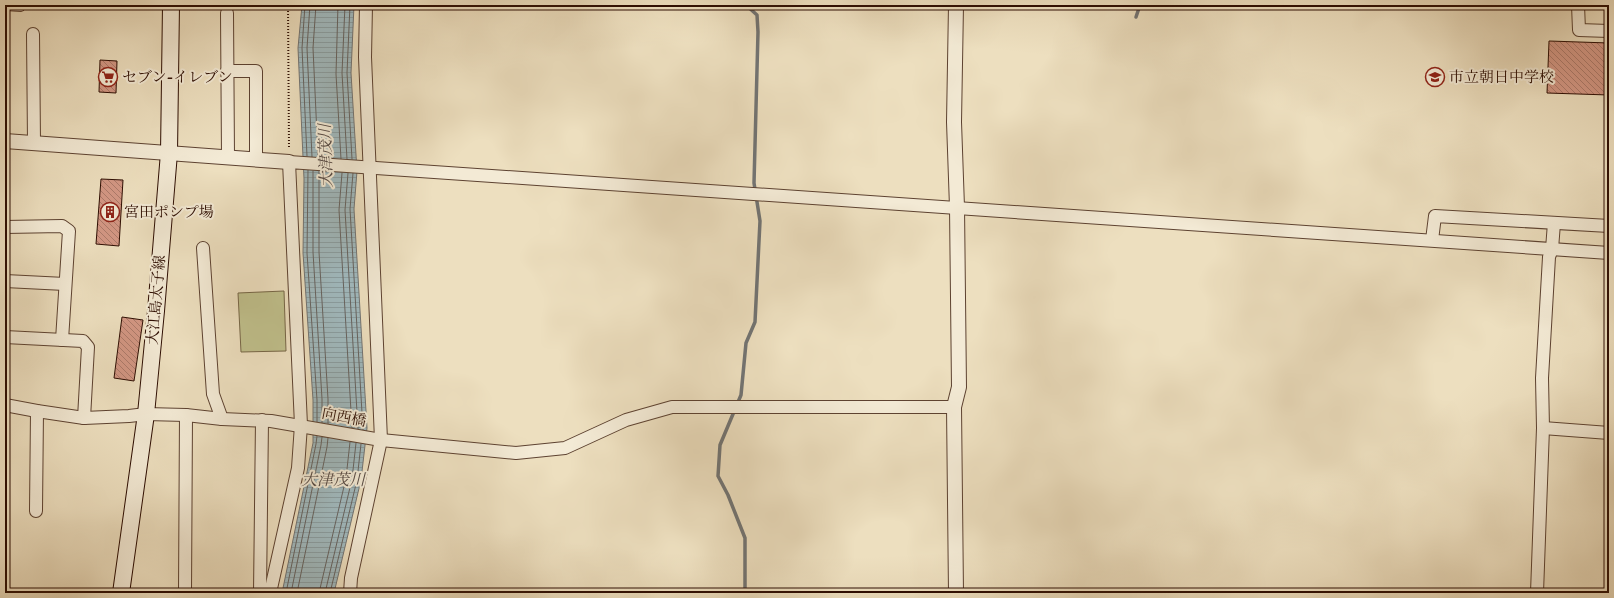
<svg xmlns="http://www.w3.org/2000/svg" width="1614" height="598" font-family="'IM FELL English','Noto Serif JP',serif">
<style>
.park{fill:#c0c08c;stroke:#766647}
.water{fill:url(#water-rules);stroke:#727473}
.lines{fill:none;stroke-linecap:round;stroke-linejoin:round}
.shore{stroke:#666360;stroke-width:1}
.stream{stroke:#727473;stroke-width:3.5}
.building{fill:url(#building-back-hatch);stroke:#2d0d02}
.service-casing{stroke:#5d4231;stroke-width:8}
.minor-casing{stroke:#5d4231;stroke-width:14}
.tertiary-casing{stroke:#5d4231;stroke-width:16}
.secondary-casing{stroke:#2d0d02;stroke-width:18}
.path{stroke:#2d0d02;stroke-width:2;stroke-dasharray:1 2;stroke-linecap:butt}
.service{stroke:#f3ead5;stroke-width:6}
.minor{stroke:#f3ead5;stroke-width:12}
.tertiary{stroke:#f3ead5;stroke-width:14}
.secondary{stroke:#f3ead5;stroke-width:16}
.labels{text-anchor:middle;stroke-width:4;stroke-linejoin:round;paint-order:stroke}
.poi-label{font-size:15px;fill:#2d0d02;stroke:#f3ead5;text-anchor:start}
.street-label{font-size:15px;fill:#2d0d02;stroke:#f3ead5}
.water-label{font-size:16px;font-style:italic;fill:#554944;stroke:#f3ead5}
</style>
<defs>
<pattern id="water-rules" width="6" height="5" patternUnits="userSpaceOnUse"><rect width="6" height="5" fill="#a0b9be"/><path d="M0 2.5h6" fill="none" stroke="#8a9ea2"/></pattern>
<pattern id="building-back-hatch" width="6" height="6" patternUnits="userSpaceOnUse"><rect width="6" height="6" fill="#d39784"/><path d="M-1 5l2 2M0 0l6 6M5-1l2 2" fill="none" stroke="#ac7a6a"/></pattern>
</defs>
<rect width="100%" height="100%" fill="#eddfbf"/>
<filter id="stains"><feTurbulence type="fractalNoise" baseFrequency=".005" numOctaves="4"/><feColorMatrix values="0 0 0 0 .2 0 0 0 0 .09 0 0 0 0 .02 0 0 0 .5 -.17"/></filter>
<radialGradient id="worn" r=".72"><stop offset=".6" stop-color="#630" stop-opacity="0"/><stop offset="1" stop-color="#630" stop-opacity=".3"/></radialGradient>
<!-- park -->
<polygon class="park" points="284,291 286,351 241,352 238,293"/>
<!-- water -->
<polygon class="water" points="302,5 354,5 351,73 357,171 354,209 367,428 361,480 334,593 282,593 313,443 313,400 303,253 304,179 298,48"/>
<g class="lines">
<!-- shore -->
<g class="shore">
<polyline points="305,5 302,48 307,156"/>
<polyline points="310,5 307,48 312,157"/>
<polyline points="316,5 313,48 318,157"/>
<polyline points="338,5 336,74 341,159"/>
<polyline points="345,5 342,73 347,159"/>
<polyline points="350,5 347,73 352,159"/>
<polyline points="308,170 307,253 317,400 317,422"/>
<polyline points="313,171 313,252 322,399 322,423"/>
<polyline points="319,171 319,252 328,399 328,424"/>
<polyline points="342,173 339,210 352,428"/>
<polyline points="348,173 345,210 358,429"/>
<polyline points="353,173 350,209 363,430"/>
<polyline points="286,593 316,444 317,436"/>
<polyline points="291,593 321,445 322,437"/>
<polyline points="297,593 327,447 328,438"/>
<polyline points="319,593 346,478 350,442"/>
<polyline points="325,593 352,479 356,443"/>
<polyline points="330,593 357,480 361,444"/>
</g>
<!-- stream -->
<g class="stream">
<polyline points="1136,17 1140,5"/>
<polyline points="745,593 745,538 728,495 718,476 720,445 741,395 746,343 755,322 760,221 754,183 758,32 757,15 746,5"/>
</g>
</g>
<!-- building -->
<g class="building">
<polygon points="1549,41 1609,43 1609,95 1547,93"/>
<polygon points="100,60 117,61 116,93 99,92"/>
<polygon points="101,179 123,180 119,246 96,244"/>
<polygon points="122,317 143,320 134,381 114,378"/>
</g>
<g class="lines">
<defs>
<polyline id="service" points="5,7 21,8 22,5"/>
<g id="minor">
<polyline points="1578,5 1579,30 1609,31"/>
<polyline points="227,13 228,157"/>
<polyline points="33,34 34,143"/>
<polyline points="227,71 256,71 256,159"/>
<polyline points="5,227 62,226 69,231 62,340"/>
<polyline points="1432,240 1435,216 1609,226"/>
<polyline points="203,248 213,394 222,419"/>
<polyline points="5,281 65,284"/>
<polyline points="5,337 83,341 88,347 84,418"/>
<polyline points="5,405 37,411 84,418 129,416 146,414 186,415 222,419 271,421 381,440 516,453 565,448 626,420 672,407 954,407"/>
<polyline points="1543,428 1609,433"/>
<polyline points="36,511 37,411"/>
<polyline points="185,593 186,415"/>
<polyline points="260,593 262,420"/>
<polyline points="270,593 298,468 301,425 289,162 1609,253"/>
<polyline points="350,593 351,578 381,440 365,57 366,5"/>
<polyline points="1537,593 1543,428 1542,378 1549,257 1552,249 1554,223"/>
</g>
<g id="tertiary">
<polyline points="956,5 954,122 957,207 959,387 954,407 956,593"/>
<polyline points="5,141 289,162"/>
</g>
<polyline id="secondary" points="121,593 146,414 156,311 169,153 171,5"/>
</defs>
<!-- service casing -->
<use href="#service" class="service-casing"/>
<!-- minor casing -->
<use href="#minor" class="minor-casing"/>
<!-- tertiary casing -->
<use href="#tertiary" class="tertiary-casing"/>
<!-- secondary casing -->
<use href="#secondary" class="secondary-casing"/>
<!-- path -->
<polyline class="path" points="288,5 289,149"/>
<!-- service -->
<use href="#service" class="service"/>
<!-- minor -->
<use href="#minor" class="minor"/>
<!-- tertiary -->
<use href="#tertiary" class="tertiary"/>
<!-- secondary -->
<use href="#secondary" class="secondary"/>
</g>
<!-- icons -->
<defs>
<symbol id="supermarket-ring" viewBox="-11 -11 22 22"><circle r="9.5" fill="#f3ead5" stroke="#8f2418" stroke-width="1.5"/><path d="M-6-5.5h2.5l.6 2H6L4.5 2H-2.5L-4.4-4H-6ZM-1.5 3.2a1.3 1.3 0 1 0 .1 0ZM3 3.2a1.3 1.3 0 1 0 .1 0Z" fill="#8f2418"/></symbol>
<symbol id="school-ring" viewBox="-11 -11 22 22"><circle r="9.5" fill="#f3ead5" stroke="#8f2418" stroke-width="1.5"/><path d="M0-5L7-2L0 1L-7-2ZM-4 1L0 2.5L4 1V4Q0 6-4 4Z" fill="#8f2418"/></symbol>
<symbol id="building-ring" viewBox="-11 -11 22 22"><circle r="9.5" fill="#f3ead5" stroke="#8f2418" stroke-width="1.5"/><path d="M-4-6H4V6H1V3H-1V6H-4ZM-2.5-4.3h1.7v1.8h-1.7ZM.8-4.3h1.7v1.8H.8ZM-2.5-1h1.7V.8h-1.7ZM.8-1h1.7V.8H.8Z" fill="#8f2418"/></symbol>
</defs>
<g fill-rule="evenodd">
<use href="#supermarket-ring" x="97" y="66" width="22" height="22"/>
<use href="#school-ring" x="1424" y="66" width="22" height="22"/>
<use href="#building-ring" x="99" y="201" width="22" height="22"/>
</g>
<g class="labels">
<!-- poi labels -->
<g class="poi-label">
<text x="122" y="82">セブン-イレブン</text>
<text x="1449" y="82">市立朝日中学校</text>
<text x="124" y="217">宮田ポンプ場</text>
</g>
<!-- street labels -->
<g class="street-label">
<text transform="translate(156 300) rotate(-85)" y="5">大江島太子線</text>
<text transform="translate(344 417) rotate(11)" y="5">向西橋</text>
</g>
<!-- water labels -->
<g class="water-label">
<text transform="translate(325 156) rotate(-92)" y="6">大津茂川</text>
<text x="333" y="485">大津茂川</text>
</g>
</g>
<!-- margin -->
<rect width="1614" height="598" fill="none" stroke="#eddfbf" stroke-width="20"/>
<rect x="6" y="6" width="1602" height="586" fill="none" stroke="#2d0d02" stroke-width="2"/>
<rect x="10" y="10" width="1594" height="578" fill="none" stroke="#2d0d02"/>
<rect width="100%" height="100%" filter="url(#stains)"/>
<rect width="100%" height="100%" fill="url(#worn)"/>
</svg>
